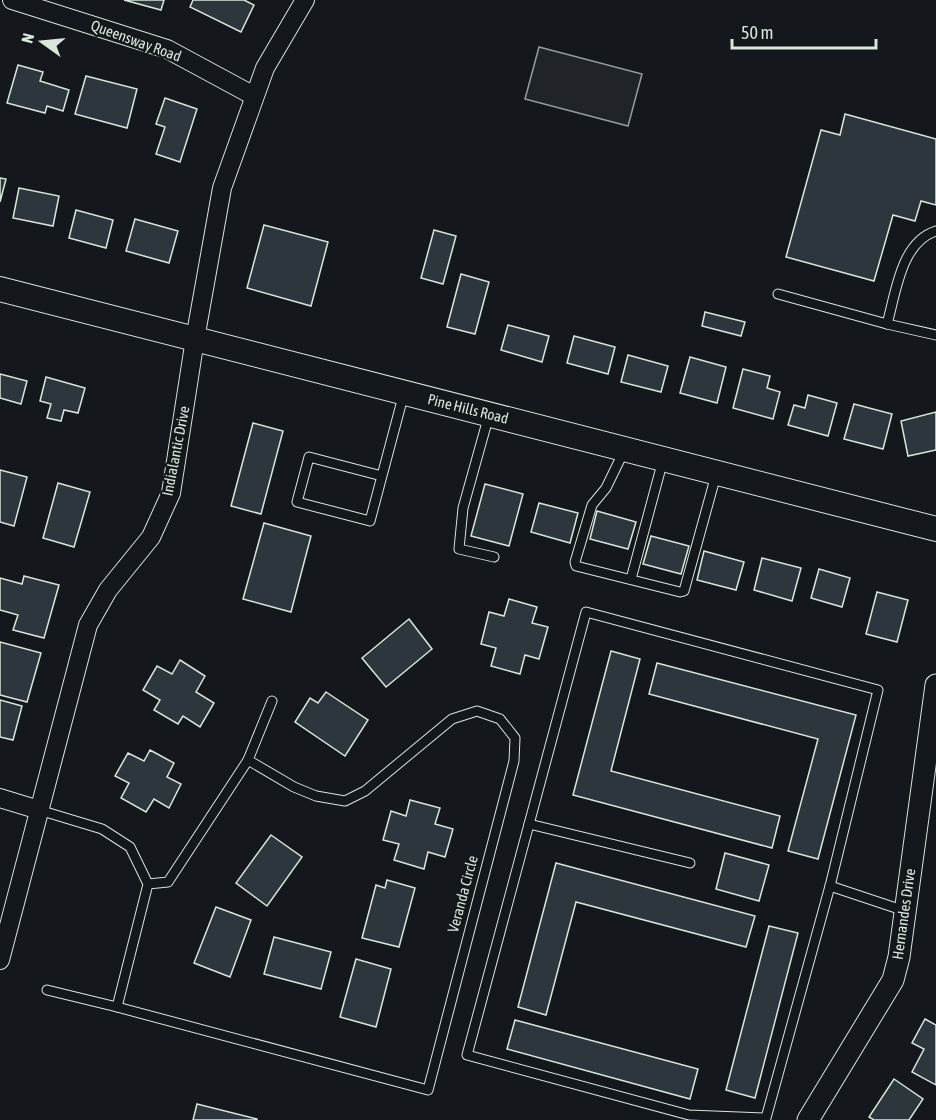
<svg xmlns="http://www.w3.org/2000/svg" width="936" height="1120" font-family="'Asap Condensed',sans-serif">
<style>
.green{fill:#202428;stroke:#939e99;stroke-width:1.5}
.building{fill:#2c363c;stroke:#d8e6dc;stroke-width:1.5}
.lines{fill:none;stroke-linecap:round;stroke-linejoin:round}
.service-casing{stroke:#d8e6dc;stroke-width:11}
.minor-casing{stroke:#d8e6dc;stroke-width:20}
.tertiary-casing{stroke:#d8e6dc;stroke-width:23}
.secondary-casing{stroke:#d8e6dc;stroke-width:26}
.service{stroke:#14181c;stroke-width:9}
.minor{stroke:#14181c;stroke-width:18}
.tertiary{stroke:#14181c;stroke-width:21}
.secondary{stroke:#14181c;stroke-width:24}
.labels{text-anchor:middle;stroke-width:4.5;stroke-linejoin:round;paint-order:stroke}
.street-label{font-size:15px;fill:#d8e6dc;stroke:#14181c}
</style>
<rect width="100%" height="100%" fill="#14181c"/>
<!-- green -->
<polygon class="green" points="539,47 642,74 628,126 525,99"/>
<!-- building -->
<g class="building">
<polygon points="124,0 164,0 161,10"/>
<polygon points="193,0 244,0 254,5 241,32 190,7"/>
<polygon points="18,65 43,72 40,81 69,90 63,111 47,106 45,113 7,103"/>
<polygon points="86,76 137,89 127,128 75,114"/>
<polygon points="165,98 197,109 180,162 156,154 165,127 156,124"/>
<polygon points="845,114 936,139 936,205 921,201 915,221 893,215 874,281 786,257 821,130 840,135"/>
<polygon points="0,178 6,179 0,202"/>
<polygon points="19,188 59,196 53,226 13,218"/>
<polygon points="76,210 113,220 106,248 69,238"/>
<polygon points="135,219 178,231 169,263 126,251"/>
<polygon points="264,225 328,242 311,306 247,288"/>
<polygon points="434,230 456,236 443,284 421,278"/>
<polygon points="461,274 489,282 475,334 447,327"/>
<polygon points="705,312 745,322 741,336 702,326"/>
<polygon points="508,325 549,336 542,362 501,350"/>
<polygon points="574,336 615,347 608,374 567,363"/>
<polygon points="628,355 668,366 661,392 621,382"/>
<polygon points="690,357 726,367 717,403 680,393"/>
<polygon points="743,369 770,376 767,388 780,392 773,419 733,408"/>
<polygon points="0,374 27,381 21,404 0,398"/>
<polygon points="46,377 85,388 78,413 64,410 61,421 47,418 51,404 40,401"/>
<polygon points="808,395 837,403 828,436 788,425 794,405 805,408"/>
<polygon points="854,404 892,414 883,449 844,439"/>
<polygon points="936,412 936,450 908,456 901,421"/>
<polygon points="253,423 283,431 261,514 231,506"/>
<polygon points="0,470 27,477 14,526 0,522"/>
<polygon points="58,483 90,492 74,547 43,538"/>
<polygon points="485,484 523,494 509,546 471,536"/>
<polygon points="539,503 578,513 570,543 531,532"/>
<polygon points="597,511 636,522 628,549 590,539"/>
<polygon points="264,523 311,536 291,612 243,599"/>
<polygon points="651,536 689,546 681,574 643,564"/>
<polygon points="704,551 744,562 736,590 697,580"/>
<polygon points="762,558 801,568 792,601 754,590"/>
<polygon points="819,569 850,578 842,607 811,598"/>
<polygon points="24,576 59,585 44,638 13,630 18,615 0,610 0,578 22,584"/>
<polygon points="877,592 908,600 897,642 866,634"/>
<polygon points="509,599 537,607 532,623 548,627 539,659 525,655 520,674 491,666 496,648 481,644 489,612 504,616"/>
<polygon points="409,619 432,649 386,687 362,658"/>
<polygon points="0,642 41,653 27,702 0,695"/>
<polygon points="611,651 640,659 611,771 780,816 772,848 573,795"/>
<polygon points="180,660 205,676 196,692 214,703 200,727 183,716 178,724 154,710 160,700 143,690 157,666 172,674"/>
<polygon points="657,663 856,715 818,859 788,851 818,739 649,694"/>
<polygon points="326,692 368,720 345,756 295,722 310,698 318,703"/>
<polygon points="0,700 22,706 13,740 0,737"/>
<polygon points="150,750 174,763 167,777 181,784 169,808 154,799 146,812 121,798 129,783 115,776 128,753 144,761"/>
<polygon points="410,800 440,808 435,824 453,829 445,857 428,852 424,869 394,860 399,844 383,840 391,811 406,816"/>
<polygon points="271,835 302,857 267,906 236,883"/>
<polygon points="725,853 769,865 759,901 716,889"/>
<polygon points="556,863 755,916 746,947 576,902 546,1015 518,1007"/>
<polygon points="387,880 415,888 399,947 362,938 376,885 385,888"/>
<polygon points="216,907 251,920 230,977 194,963"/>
<polygon points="769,926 798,933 755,1098 726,1090"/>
<polygon points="274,937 331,952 321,989 264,974"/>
<polygon points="356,959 391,969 376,1027 340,1017"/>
<polygon points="925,1019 936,1025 936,1085 912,1072 924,1049 912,1043"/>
<polygon points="515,1020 698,1069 690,1099 507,1049"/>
<polygon points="894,1079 923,1099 909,1120 874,1120 869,1117"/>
<polygon points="197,1104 257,1119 257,1120 193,1120"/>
</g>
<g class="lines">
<defs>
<g id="service">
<path d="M936,231C901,242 896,292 887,324L936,335"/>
<polyline points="778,294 887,324"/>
<polyline points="489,415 463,508 459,549 494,557"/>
<polyline points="624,451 606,488 592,505 575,562 576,566 680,592 684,591 716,475"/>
<polyline points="382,476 309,457 297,502 370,521 404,393"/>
<polyline points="631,579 663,460"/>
<polygon points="586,612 878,690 830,886 766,1118 689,1115 467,1055"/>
<polyline points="248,760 272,701"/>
<polyline points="39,810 102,829 130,847 148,884 117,1007 428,1090 514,761 515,738 500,719 477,711 452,719 365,791 345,801 316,796 294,787 248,760 168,882 148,884"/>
<polyline points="529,824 690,863"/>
<polyline points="830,886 905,911"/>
<polyline points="47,990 117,1007"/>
</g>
<g id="minor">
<polyline points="12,0 167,49 254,96"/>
<polyline points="0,798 39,810"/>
<polyline points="0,960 88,625 108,590 151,537 171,493 195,339 222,188 265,68 305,0"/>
</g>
<polyline id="tertiary" points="808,1120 893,980 899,957 936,685"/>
<polyline id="secondary" points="0,289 936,529"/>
</defs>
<!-- service casing -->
<use href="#service" class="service-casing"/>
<!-- minor casing -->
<use href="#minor" class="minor-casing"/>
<!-- tertiary casing -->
<use href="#tertiary" class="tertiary-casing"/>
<!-- secondary casing -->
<use href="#secondary" class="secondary-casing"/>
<!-- service -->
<use href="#service" class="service"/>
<!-- minor -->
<use href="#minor" class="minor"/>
<!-- tertiary -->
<use href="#tertiary" class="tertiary"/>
<!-- secondary -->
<use href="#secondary" class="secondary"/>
</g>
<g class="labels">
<!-- street labels -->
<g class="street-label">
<text transform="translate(136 41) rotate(20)" y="5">Queensway Road</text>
<text transform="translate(468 409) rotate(14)" y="5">Pine Hills Road</text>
<text transform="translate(176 451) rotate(-79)" y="5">Indialantic Drive</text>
<text transform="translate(463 894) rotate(-75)" y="5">Veranda Circle</text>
<text transform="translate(904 914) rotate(-82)" y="5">Hernandes Drive</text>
</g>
</g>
<!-- north arrow -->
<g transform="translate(42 42) rotate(285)" stroke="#14181c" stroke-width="4.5" paint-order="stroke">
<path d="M0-4.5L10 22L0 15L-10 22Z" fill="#d8e6dc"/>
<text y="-9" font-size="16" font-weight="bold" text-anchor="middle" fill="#d8e6dc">N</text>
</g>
<!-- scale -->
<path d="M732 39v9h144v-9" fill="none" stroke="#d8e6dc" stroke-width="3"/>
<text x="741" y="39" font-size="18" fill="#d8e6dc" stroke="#14181c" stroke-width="4.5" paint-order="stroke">50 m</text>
</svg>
